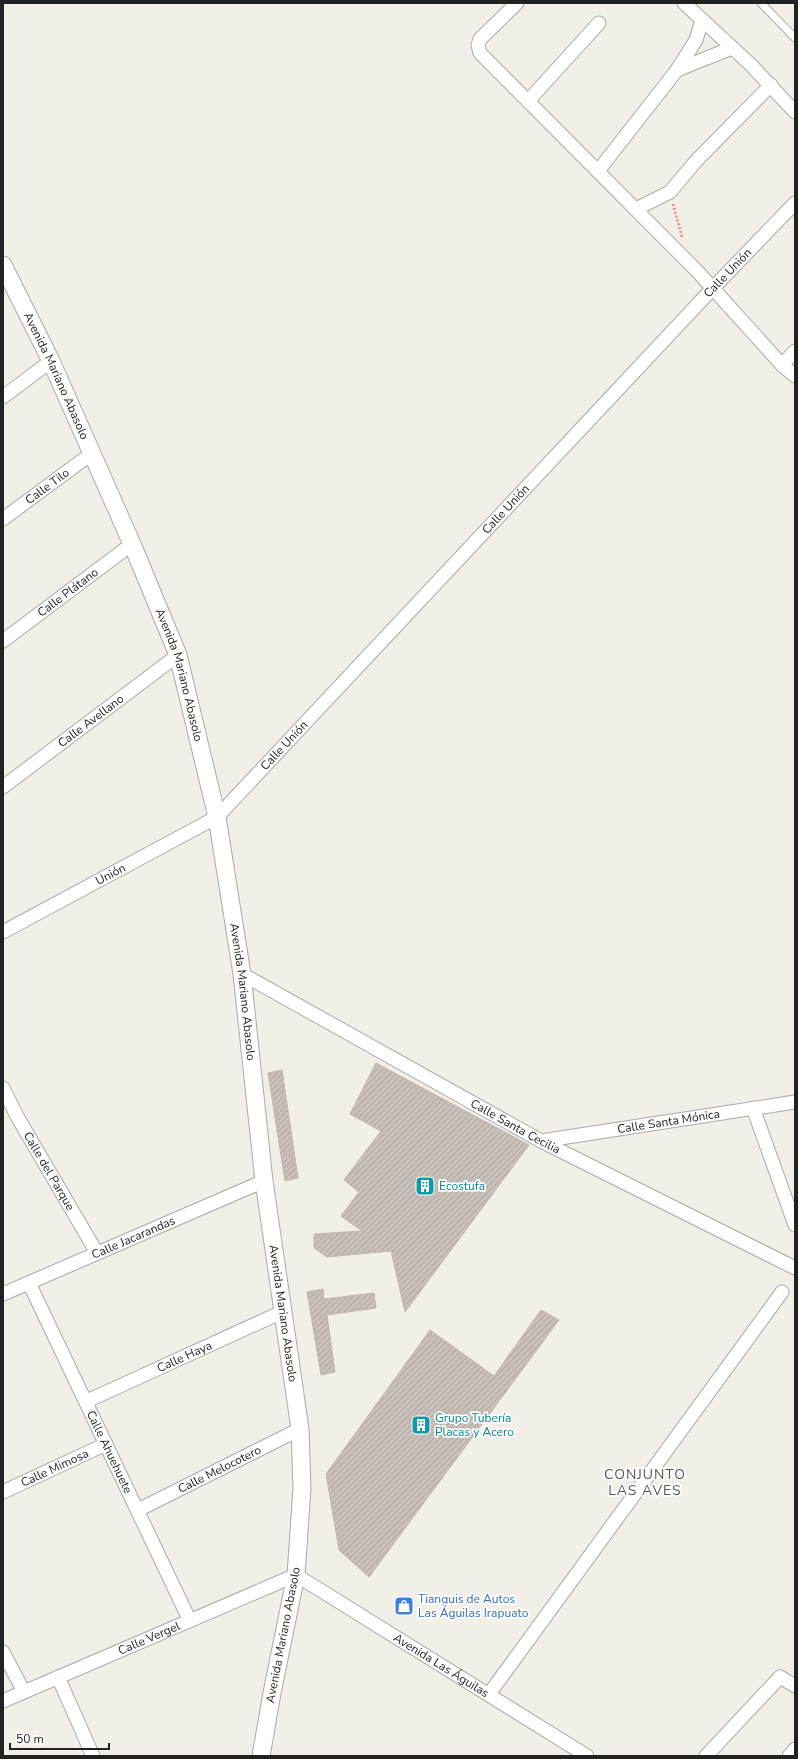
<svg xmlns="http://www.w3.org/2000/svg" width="798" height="1759" font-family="'Nunito Sans',sans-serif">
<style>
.building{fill:url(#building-hatch);stroke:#c4b6ab}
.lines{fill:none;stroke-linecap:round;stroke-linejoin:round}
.service-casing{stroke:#a9a9a9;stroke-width:9}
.minor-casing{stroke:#a9a9a9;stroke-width:15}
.tertiary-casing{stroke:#a9a9a9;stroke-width:19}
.path{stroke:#fa8072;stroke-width:2.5;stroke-dasharray:2 2;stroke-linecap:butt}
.service{stroke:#fff;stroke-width:7}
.minor{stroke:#fff;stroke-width:13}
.tertiary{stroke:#fff;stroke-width:17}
.labels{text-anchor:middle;stroke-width:3.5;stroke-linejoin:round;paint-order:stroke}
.street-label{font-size:12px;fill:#222;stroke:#fff}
.culture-label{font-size:12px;fill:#0d838f;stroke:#fff;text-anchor:start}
.shop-label{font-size:12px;fill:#366cbe;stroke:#fff;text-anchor:start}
.quarter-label{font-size:14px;letter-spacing:1px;fill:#555;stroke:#fff}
</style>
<defs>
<pattern id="building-hatch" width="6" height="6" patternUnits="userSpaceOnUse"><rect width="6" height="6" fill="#c7bfb8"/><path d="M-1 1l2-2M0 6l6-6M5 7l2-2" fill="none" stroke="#aba49e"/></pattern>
</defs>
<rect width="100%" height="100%" fill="#f2efe9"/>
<!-- building -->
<g class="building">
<polygon points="376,1063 529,1145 405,1312 391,1251 327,1257 314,1248 314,1234 362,1231 341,1216 359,1192 344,1180 381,1131 350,1114"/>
<polygon points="282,1070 298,1178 285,1181 268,1073"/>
<polygon points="323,1289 324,1299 374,1293 376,1308 327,1315 335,1372 321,1375 307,1292"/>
<polygon points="541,1310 559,1320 369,1577 339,1550 326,1474 430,1330 494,1376"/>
</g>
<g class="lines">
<defs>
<polyline id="service" points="761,3 795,38"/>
<g id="minor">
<polyline points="517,3 480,39 478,45 480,53 698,272 782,365 795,376"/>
<polyline points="684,3 751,65 795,112"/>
<polyline points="677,70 732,48"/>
<polyline points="528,101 599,23"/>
<polyline points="598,171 677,70 696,40 702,20"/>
<polyline points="636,209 670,192 696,161 771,85"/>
<polyline points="782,365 795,351"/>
<polyline points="3,397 51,361"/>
<path id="s1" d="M3,519L91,454"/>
<path id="s2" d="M3,641L132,544"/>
<path id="s3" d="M3,787L178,655"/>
<path id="s4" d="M3,932L217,817L713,288L795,203"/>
<path id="s5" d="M242,974L541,1141L795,1268"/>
<path id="s6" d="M3,1088L18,1118L97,1253"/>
<polyline points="753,1108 795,1225"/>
<path id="s7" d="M541,1141L795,1102"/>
<path id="s8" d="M29,1283L190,1621"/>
<path id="s9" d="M3,1294L264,1181"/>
<path id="s10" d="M87,1401L282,1312"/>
<path id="s11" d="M3,1492L106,1444"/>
<path id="s12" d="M138,1510L300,1429"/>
<polyline points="3,1652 24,1692"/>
<polyline points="58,1677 93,1756"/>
<polyline points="489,1694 782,1292"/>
<path id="s13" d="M3,1701L296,1575L587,1756"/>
<polyline points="706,1756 780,1677 795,1686"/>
<polyline points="789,1756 795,1749"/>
</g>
<g id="tertiary">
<path id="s14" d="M3,265L51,361L132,544L178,655L217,817L242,974L264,1181L300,1429L302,1488L296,1575L272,1693L261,1756"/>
</g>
</defs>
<!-- service casing -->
<use href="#service" class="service-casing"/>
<!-- minor casing -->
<use href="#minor" class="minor-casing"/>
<!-- tertiary casing -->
<use href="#tertiary" class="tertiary-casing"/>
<!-- path -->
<polyline class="path" points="673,204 682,237"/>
<!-- service -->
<use href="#service" class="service"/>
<!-- minor -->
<use href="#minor" class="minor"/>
<!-- tertiary -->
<use href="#tertiary" class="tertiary"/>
</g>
<!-- icons -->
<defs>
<symbol id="building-square" viewBox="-11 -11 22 22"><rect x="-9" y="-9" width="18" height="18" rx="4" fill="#0f9aa8" stroke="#fff"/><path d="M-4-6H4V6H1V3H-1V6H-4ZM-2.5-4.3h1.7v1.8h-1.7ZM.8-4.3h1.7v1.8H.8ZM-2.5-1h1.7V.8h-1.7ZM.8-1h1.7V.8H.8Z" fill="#fff"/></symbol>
<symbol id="shop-square" viewBox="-11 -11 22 22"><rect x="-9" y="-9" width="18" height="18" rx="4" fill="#3f7fe0" stroke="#fff"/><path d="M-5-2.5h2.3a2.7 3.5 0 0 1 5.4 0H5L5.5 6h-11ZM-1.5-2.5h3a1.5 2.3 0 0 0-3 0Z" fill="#fff"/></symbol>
</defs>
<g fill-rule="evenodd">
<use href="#building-square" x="414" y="1175" width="22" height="22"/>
<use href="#building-square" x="410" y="1414" width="22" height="22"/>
<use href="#shop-square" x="393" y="1595" width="22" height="22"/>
</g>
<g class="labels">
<!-- street labels -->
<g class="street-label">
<text dy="4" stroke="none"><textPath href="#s4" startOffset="989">Calle Unión</textPath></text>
<text dy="4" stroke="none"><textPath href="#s14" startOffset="123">Avenida Mariano Abasolo</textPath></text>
<text dy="4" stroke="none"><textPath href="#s1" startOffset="55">Calle Tilo</textPath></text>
<text dy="4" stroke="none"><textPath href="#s4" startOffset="665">Calle Unión</textPath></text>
<text dy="4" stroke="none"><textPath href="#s2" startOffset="81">Calle Plátano</textPath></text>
<text dy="4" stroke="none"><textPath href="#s14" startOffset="447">Avenida Mariano Abasolo</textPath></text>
<text dy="4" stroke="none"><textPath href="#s3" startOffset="110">Calle Avellano</textPath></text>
<text dy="4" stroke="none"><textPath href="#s4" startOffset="341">Calle Unión</textPath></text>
<text dy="4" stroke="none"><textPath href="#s4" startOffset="122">Unión</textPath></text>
<text dy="4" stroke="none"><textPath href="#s14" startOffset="771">Avenida Mariano Abasolo</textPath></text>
<text dy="4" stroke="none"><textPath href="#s7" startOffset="129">Calle Santa Mónica</textPath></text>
<text dy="4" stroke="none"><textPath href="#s5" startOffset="313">Calle Santa Cecilia</textPath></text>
<text dy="4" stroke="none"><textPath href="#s6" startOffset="95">Calle del Parque</textPath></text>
<text dy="4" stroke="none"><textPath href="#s9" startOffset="142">Calle Jacarandas</textPath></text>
<text dy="4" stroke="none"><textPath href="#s14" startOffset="1095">Avenida Mariano Abasolo</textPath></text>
<text dy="4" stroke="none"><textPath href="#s10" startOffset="107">Calle Haya</textPath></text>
<text dy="4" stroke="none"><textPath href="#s8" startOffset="187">Calle Ahuehuete</textPath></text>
<text dy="4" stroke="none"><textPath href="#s11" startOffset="57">Calle Mimosa</textPath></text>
<text dy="4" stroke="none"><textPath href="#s12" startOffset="91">Calle Melocotero</textPath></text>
<text transform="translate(283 1635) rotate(-79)" y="4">Avenida Mariano Abasolo</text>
<text dy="4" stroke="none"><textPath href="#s13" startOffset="159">Calle Vergel</textPath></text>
<text dy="4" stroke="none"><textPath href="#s13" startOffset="490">Avenida Las Águilas</textPath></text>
</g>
<!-- culture labels -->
<g class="culture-label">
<text x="439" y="1190">Ecostufa</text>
<text x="435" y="1422">Grupo Tubería<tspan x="435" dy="14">Placas y Acero</tspan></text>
</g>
<!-- shop labels -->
<g class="shop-label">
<text x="418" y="1603">Tianguis de Autos<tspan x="418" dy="14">Las Águilas Irapuato</tspan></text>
</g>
<!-- quarter labels -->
<g class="quarter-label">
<text x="645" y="1479">CONJUNTO<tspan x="645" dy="16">LAS AVES</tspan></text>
</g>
</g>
<!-- border -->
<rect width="798" height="1759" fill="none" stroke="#222222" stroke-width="8"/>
<!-- scale -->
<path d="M10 1743v6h99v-6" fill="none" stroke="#222222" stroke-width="2"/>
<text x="16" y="1743" font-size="12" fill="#222222" stroke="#ffffff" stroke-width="3" paint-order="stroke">50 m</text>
</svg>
